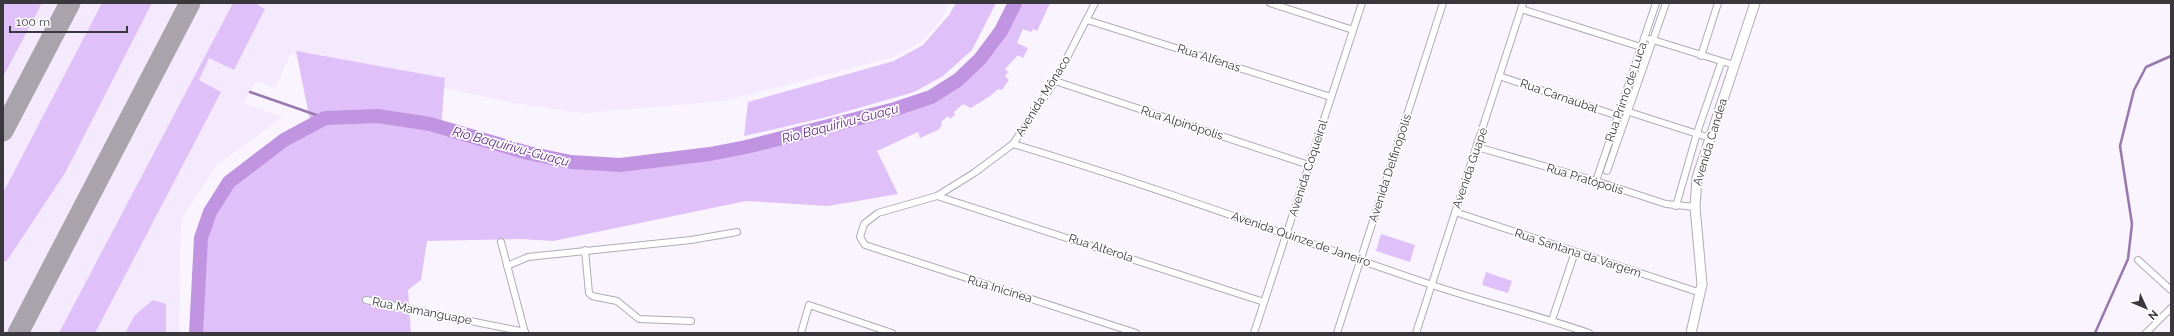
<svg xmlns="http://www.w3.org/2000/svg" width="2174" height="336" font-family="Raleway,sans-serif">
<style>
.built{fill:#f4e9fd}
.green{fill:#e0c0f9}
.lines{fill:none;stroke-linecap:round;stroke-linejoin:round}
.stream{stroke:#9878af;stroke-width:2.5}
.river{stroke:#c094e0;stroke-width:14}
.taxiway{stroke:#a9a4ac;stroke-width:21}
.minor-casing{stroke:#b1abb7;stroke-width:8}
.secondary-casing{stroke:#b1abb7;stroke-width:11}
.minor{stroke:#fff;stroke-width:6}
.secondary{stroke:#fff;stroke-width:9}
.labels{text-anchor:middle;stroke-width:3.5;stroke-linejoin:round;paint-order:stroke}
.street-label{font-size:12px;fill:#3a383d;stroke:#fff}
.water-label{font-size:13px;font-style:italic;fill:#5e267f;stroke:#fff}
</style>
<rect width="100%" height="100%" fill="#faf4fe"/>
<!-- built -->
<polygon class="built" points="3,3 951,3 938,23 922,41 894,57 724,101 582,113 507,102 291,53 275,88 256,81 244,103 283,117 218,164 186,211 181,222 179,333 3,333"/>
<!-- green -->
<g class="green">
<polygon points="3,3 42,3 3,77"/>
<polygon points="102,3 152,3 65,173 6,262 3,260 3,193"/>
<polygon points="233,3 255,3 265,9 234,70 209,58 199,80 221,92 95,333 59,333"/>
<polygon points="956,3 996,3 972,50 943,76 914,92 827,117 744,136 748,102 894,61 923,45 949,15"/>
<polygon points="1019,3 1050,3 1037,31 1033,29 1031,32 1023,29 1017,43 1028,48 1023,58 1018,55 1005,69 1008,72 1005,76 1009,80 1002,90 998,89 990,96 971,108 963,104 954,112 955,115 950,119 948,116 941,122 942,125 938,130 920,138 918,132 877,151 898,194 828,206 746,201 553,241 521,239 427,241 421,280 408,290 411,333 196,333 201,238 217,201 236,177 284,140 311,126 296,51 445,78 441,128 571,162 669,164 779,139 908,105 910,109 938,100 962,83 1005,33"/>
<polygon points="1381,234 1415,245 1410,262 1376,251"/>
<polygon points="1486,272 1512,281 1508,293 1482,285"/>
<polygon points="153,300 166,304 166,333 125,333 135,315"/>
</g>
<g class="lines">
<!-- stream -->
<g class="stream">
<polyline points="250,92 325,118"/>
<polyline points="2095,333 2128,259 2132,224 2120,146 2134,90 2146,67 2171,56"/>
</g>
<!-- river -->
<polyline class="river" points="196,333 201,238 210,212 229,182 284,140 325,118 378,116 430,124 528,153 571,162 620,165 710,154 746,147 895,109 931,97 958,80 980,59 1001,31 1015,3"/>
<!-- taxiway -->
<g class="taxiway">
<polyline points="3,131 70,3"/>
<polyline points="18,333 190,3"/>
</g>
<defs>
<g id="minor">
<polyline points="1095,3 1055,81 1013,144 974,173 937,196 878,213 864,224 860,237 865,245 1136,333"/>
<polyline points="1270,3 1353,30"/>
<polyline points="1521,9 1641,47"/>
<polyline points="1087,20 1331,97"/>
<polyline points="1650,39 1734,65"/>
<polyline points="1701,56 1718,3"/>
<polyline points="1499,76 1618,116"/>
<polyline points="1055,81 1309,165"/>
<polyline points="1626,111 1710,138"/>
<path d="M1013,144C1154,186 1291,237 1429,284C1482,302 1537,315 1589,333"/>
<polyline points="1477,147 1596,181 1666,204 1695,207"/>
<polyline points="1607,171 1666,3"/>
<polyline points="1596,181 1656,3"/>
<polyline points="937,196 1264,302"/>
<polyline points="1676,206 1697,133 1721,63"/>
<polyline points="1455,212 1701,293"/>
<polyline points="501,242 525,333"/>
<polyline points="585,250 589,293 592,296 617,301 639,319 691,321"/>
<polyline points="2138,260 2171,290"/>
<polyline points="507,266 528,257 691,240 737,232"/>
<polyline points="366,300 525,332"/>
<polyline points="1552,320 1575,252"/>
<polyline points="801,333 809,305 892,333"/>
<polyline points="1254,333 1362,3"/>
<polyline points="1337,333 1443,3"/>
<polyline points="1416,333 1523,3"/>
<polyline points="2146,333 2171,308"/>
</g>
<polyline id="secondary" points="1691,333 1702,284 1695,207 1697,178 1755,3"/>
</defs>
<!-- minor casing -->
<use href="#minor" class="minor-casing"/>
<!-- secondary casing -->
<use href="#secondary" class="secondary-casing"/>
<!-- minor -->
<use href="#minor" class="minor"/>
<!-- secondary -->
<use href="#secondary" class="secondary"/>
</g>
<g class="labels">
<!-- street labels -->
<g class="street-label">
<text transform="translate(1209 58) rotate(18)" y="4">Rua Alfenas</text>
<text transform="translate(1626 92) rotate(-71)" y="4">Rua Primo de Luca</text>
<text transform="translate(1043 96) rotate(-58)" y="4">Avenida Mônaco</text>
<text transform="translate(1559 96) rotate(19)" y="4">Rua Carnaubal</text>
<text transform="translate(1182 123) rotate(18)" y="4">Rua Alpinópolis</text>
<text transform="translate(1710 142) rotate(-73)" y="4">Avenida Candea</text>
<text transform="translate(1308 168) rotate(-72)" y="4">Avenida Coqueiral</text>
<text transform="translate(1390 168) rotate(-72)" y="4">Avenida Delfinópolis</text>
<text transform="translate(1470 168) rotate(-71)" y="4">Avenida Guapé</text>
<text transform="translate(1585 179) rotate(17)" y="4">Rua Pratópolis</text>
<text transform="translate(1301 239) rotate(19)" y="4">Avenida Quinze de Janeiro</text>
<text transform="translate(1101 248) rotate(18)" y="4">Rua Alterola</text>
<text transform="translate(1578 253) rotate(18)" y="4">Rua Santana da Vargem</text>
<text transform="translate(1000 289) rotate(17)" y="4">Rua Inicinea</text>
<text transform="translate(422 311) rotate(11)" y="4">Rua Mamanguape</text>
</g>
<!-- water labels -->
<g class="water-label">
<text transform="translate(840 123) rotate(-15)" y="5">Rio Baquirivu-Guaçu</text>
<text transform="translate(511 146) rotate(15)" y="5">Rio Baquirivu-Guaçu</text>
</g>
</g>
<!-- border -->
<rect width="2174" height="336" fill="none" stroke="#3a383d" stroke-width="8"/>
<!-- north arrow -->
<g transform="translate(2146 308) rotate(134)" stroke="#ffffff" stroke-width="3" paint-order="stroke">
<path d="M0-3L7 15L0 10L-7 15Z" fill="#3a383d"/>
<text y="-6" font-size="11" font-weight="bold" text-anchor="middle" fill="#3a383d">N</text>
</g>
<!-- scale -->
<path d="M10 26v6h117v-6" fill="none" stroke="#3a383d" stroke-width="2"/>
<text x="16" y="26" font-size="12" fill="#3a383d" stroke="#ffffff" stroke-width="3" paint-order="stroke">100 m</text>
</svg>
